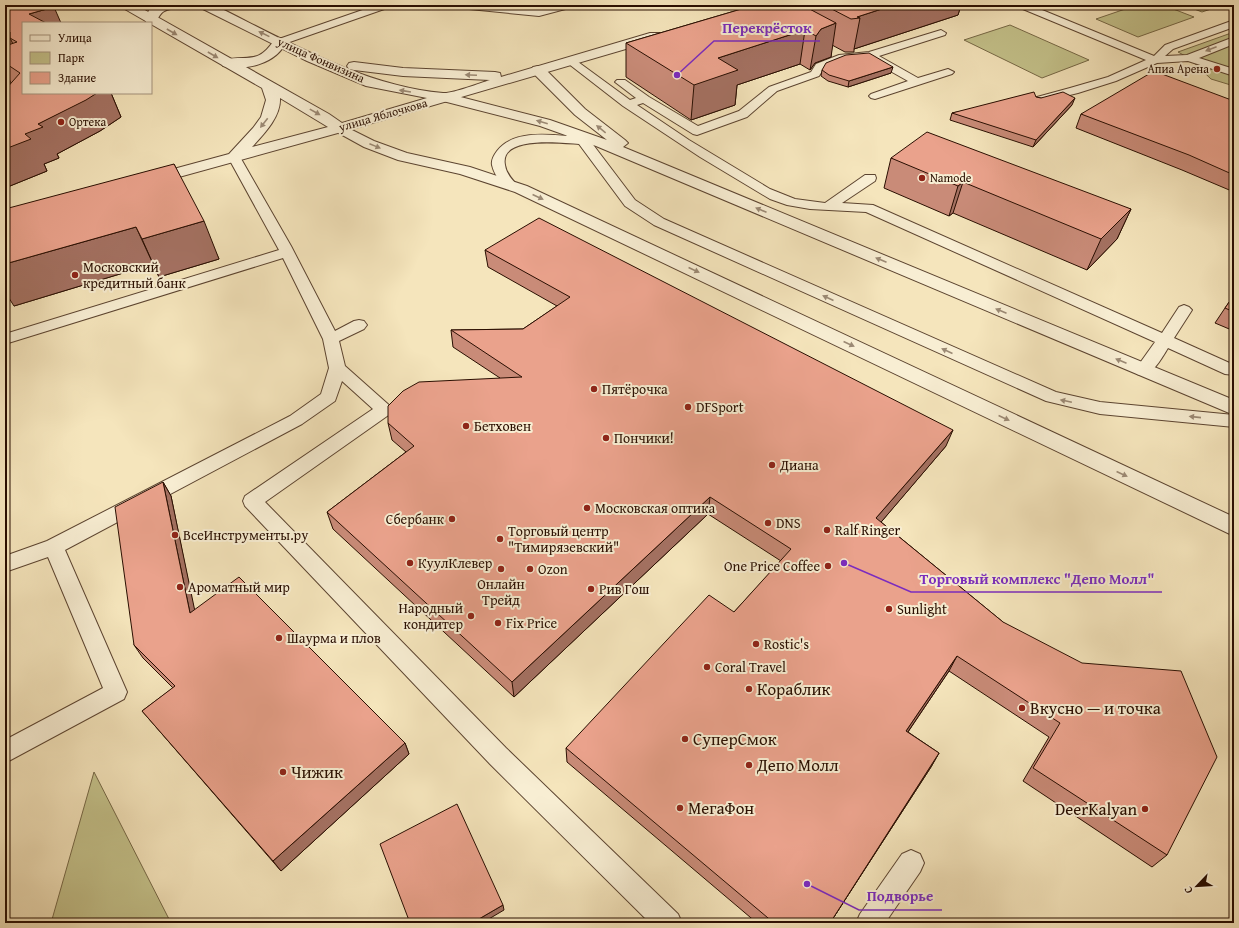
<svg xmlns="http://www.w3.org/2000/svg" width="1239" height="928" font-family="'Gentium Book Plus',serif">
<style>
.green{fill:#c4c28b;stroke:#766846}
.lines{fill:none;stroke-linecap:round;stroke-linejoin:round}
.service-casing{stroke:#5c4430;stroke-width:2}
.minor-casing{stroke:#5c4430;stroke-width:2}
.tertiary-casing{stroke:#5c4430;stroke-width:2}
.service{fill:#f8eed3;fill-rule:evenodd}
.minor{fill:#f8eed3;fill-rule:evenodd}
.tertiary{fill:#f8eed3;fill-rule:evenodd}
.wall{fill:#c98b78;stroke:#290e01}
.shaded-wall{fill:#a47162;stroke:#290e01}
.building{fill:#eaa28c;stroke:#290e01}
.oneway{fill:#9b8974}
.poi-dot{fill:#8f2418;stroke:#f8eed3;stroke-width:1.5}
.labels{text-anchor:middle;stroke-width:4;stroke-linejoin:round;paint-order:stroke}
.far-street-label{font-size:12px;fill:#290e01;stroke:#f8eed3}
.far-poi-label{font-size:12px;fill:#290e01;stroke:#f8eed3;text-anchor:start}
.poi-label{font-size:14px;fill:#290e01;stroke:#f8eed3;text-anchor:start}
.near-poi-label{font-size:17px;fill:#290e01;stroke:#f8eed3;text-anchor:start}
.leader{fill:none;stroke:#7b2cbf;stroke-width:1.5}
.callout-dot{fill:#7b2cbf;stroke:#f8eed3;stroke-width:1.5}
.callout-label{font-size:15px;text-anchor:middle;font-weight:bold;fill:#7b2cbf;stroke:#f8eed3;stroke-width:4;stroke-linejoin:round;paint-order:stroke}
</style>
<rect width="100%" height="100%" fill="#f5e5bc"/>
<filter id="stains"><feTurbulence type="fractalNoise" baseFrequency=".005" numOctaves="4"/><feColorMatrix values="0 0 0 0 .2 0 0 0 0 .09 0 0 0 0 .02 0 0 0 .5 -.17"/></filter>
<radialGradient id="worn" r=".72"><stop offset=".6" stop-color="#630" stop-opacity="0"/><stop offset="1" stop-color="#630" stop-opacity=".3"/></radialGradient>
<!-- green -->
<g class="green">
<polygon points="1137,5 1163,5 1194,17 1138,37 1096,19"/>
<polygon points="1184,5 1223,5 1202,12"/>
<polygon points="1010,25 1089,60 1042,78 964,40"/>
<polygon points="1234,32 1234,86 1211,79 1189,58 1178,52"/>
<polygon points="94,772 171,923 51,923"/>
</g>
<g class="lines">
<defs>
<g id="service">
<polygon points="377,5 392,5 390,7 284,44 276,44 275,42 276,40"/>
<polygon points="454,5 489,5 539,10 558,5 575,5 573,7 539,16 459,8"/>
<polygon points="1016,5 1030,5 1154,56 1165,45 1234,20 1234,27 1173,49 1165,56 1187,55 1234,37 1234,44 1199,58 1234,69 1234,76 1188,61 1157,63 1116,81 1078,93 1041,102 1037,101 1035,99 1037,97 1070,88 1108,77 1146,60 1018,7"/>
<path d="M941,30L946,33L945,35L879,56L918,78L948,69L954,72L952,74L875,99L871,98L869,96L871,94L908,81L867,58L845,60L824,68L819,76L777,91L747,117L697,135L693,134L643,103L637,105L689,140L770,189L795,199L825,203L865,175H875L876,178L875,181L842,203L873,205L1162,333L1179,307L1184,305L1189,307L1192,310L1174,338L1234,365V375L1225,374L1168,348C1161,359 1152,378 1137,374L1135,370L1155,342L866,212L810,209L787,205L770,199L700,157L623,106L565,61L570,58L574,59L630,100L636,98L615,82L617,80H625L649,97L698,126L739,111L769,87L811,72L816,64L839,55L869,52Z"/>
<path d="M570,128L588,138L635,200L664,219L1056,392L1100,402L1234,415V427L1100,414L1046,401L654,225L625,206L579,144C563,143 499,135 505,165C506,173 511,178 516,184L514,187H504C499,180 494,174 492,165C491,160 494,155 497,151C512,131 545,134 567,136L564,132L566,129Z"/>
<polygon points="234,153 238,154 240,157 291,246 335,331 354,321 359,320 364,321 367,325 364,329 339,341 345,366 390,406 393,410 390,414 265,502 506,748 678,914 682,923 650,923 490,764 245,506 243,501 245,496 373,409 342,381 335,401 302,424 65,550 127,692 124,699 5,763 5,740 103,688 48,557 5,572 5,556 47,541 290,416 321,394 329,368 323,339 283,258 5,344 5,334 279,250 228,157 230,154"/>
<polygon points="911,850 920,854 924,863 920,872 885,923 856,923 860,914 902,854"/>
</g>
<g id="minor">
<path d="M156,5H176L174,8C161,11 162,12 155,23H147L145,20L149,10Z"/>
<path d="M280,38L285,39L286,42C276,64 246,71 223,66L221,63L223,60C249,54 257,66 275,39Z"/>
<polygon points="538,66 543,67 585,109 625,140 628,143 623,147 1234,400 1234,415 596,146 540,126 439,100 437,97 439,94 444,93 449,94 550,120 607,140 575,115 533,73 531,70 533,67"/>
<polygon points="340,124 374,141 407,153 470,167 527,186 1234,517 1234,536 515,192 460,174 398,160 364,147 335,131 333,128 335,125"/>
</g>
<path id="tertiary" d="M121,5H136L329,114L342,123L427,98L366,86L307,61L201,8L199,5H214C285,40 363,86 443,93C452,94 480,83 490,80L403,76L354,70L349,69L347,66L349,63L354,62L403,68L495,72L500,73L501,77L650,33H660L661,36L660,39L345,131L150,185L144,183L142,180L144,177L229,154L253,128L261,117L266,100L262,88L123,8ZM280,98L328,127L252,147C264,134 281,117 280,98Z"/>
</defs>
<!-- service casing -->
<use href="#service" class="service-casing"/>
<!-- minor casing -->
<use href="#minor" class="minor-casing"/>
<!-- tertiary casing -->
<use href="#tertiary" class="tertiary-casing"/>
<!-- service -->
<use href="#service" class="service"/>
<!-- minor -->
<use href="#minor" class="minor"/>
<!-- tertiary -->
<use href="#tertiary" class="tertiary"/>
</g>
<!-- wall -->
<g class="wall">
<polygon points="5,5 51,5 23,93 111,93 121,117 100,131 57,154 59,158 44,164 47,171 5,188 5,90 11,83 5,71"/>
<polygon points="755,5 961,5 958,15 854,49 854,52 845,52 832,45 831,57 815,63 810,70 800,64 737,85 735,105 691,120 626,77 626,43"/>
<polygon points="822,70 891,73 848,87 828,81 821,76"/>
<polygon points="1036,97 1072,105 1033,147 950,120 952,113"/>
<polygon points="1234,101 1234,192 1182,170 1076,128 1081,114"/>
<polygon points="891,158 1131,209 1117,239 1087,270 953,213 949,216 884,188"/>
<polygon points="174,164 219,259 159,277 153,264 14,306"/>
<polygon points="485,250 946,446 881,522 1003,622 1167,855 1152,867 1023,781 1049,737 949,671 908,732 939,753 931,767 830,923 757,923 567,762 566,748 734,612 781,561 708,514 514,697 333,529 327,512 406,452 392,440 388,423 500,378 453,347 451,330 523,329 557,306 488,267"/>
<polygon points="1234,295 1234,331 1215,323 1225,308"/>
<polygon points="163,482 171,496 194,610 405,743 409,754 281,871 142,711 173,688 143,658 134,645"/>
</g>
<!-- shaded-wall -->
<g class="shaded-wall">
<polygon points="894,5 961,5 958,15 854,49 860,18 857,17"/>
<polygon points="54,7 61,23 34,23 29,14"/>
<polygon points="836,23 831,57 815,63 810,70 816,36 821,29"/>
<polygon points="805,30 800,64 737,85 735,105 691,120 694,85 718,58"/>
<polygon points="10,32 10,38 22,62 18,63 5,37 5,33"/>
<polygon points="893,67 891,73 848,87 849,81"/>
<polygon points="97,93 111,93 121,117 100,131 57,154 59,158 44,164 47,171 5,188 5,149 38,124"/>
<polygon points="1075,98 1072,105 1033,147 1036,140"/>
<polygon points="963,182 953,213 949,216 958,186"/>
<polygon points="1131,209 1117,239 1087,270 1101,239"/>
<polygon points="204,221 219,259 159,277 142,239"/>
<polygon points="136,227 153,264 14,306 5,292 5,264"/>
<polygon points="953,430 946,446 871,534 876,518"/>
<polygon points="163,482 171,496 198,626 190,613"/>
<polygon points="710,497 708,514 514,697 512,682"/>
<polygon points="957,656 949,671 899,745 906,731"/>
<polygon points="405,743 409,754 281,871 273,861"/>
<polygon points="939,753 931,767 830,923"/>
<polygon points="503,905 504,910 482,923 472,923"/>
</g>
<!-- building -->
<g class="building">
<polygon points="5,5 51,5 54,7 29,14 46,23 23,23 23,93 97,93 86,100 38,124 43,127 25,134 31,139 5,149 5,90 20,73 5,63 5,56 8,55 5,52 5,46 17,42 10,38 10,32 5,33"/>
<polygon points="755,5 802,5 836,23 821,29 816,36 805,30 718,58 738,70 694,85 626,43"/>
<polygon points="824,5 894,5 857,17 860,18 851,19"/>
<polygon points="869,53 893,67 849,81 829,75 822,70 826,63 846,55"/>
<polygon points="1154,71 1234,101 1234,175 1189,155 1081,114"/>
<polygon points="1034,92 1036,97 1041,98 1063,92 1075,98 1036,140 952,113"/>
<polygon points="927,132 1131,209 1101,239 963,182 958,186 891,158"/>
<polygon points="174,164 204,221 142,239 136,227 5,264 5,209"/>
<polygon points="539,218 953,430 876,518 1003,622 1082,663 1181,671 1217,757 1167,855 1033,768 1060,723 957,656 906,731 939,753 830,923 774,923 566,748 709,595 734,612 791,549 710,497 512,682 327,512 414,446 388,423 388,406 403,391 419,382 522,377 451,330 523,329 570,297 485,250"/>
<polygon points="1234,295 1234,312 1225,308"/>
<polygon points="163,482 190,613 239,577 405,743 273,861 142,711 175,686 134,645 115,507"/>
<polygon points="457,804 503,905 472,923 410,923 380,844"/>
</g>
<!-- one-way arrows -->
<defs><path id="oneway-solid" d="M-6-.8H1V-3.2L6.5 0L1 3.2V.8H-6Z"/></defs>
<g class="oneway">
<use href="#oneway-solid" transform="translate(172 32) rotate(30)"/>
<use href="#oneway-solid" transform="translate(264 34) rotate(-154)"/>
<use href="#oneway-solid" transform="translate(1211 49) rotate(159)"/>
<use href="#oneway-solid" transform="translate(213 55) rotate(30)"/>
<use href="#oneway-solid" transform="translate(471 75) rotate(-177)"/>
<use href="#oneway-solid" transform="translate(405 91) rotate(-171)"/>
<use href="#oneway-solid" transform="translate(315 112) rotate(29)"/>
<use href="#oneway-solid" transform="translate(542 122) rotate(-164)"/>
<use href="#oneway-solid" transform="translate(264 123) rotate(128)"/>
<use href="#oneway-solid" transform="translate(601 129) rotate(-141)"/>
<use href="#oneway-solid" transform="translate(375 146) rotate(22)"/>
<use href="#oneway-solid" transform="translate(538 197) rotate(25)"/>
<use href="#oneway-solid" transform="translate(761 210) rotate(-157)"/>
<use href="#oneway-solid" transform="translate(881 260) rotate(-157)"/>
<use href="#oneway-solid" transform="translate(694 270) rotate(25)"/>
<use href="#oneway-solid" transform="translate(828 298) rotate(-156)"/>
<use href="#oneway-solid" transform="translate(1001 311) rotate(-157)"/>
<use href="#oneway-solid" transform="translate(849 344) rotate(25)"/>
<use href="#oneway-solid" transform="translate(947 351) rotate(-156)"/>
<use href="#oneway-solid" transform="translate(1121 361) rotate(-157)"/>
<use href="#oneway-solid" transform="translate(1066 401) rotate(-168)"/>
<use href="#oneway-solid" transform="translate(1195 417) rotate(-174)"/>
<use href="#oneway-solid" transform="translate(1004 418) rotate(25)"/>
<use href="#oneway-solid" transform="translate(1122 474) rotate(25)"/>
</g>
<!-- markers -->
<g class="poi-dot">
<circle cx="1217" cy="69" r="4"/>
<circle cx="61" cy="122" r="4"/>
<circle cx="922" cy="178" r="4"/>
<circle cx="75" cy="275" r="4"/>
<circle cx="594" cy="389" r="4"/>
<circle cx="688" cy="407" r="4"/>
<circle cx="466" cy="426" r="4"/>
<circle cx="606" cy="438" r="4"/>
<circle cx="772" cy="465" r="4"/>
<circle cx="587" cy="508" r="4"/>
<circle cx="452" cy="519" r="4"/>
<circle cx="768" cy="523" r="4"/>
<circle cx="827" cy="530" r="4"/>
<circle cx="175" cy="535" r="4"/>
<circle cx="500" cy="539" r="4"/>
<circle cx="410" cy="563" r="4"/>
<circle cx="828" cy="566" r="4"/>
<circle cx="501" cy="569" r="4"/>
<circle cx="530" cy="569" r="4"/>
<circle cx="180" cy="587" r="4"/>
<circle cx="591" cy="589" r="4"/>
<circle cx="889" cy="609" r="4"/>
<circle cx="471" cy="616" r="4"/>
<circle cx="498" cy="623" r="4"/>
<circle cx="279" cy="638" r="4"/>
<circle cx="756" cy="644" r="4"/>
<circle cx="707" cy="667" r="4"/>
<circle cx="749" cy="689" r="4"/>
<circle cx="1022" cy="708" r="4"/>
<circle cx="685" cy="739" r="4"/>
<circle cx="749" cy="765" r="4"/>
<circle cx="283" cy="772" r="4"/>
<circle cx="680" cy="808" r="4"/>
<circle cx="1145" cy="809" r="4"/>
</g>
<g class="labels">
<!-- far-street labels -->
<g class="far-street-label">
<text transform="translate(321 60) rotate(24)" y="4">улица Фонвизина</text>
<text transform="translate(383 115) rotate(-16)" y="4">улица Яблочкова</text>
</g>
<!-- far-poi labels -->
<g class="far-poi-label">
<text x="1209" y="73" text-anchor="end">Апиа Арена</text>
<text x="69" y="126">Ортека</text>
<text x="930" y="182">Namode</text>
</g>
<!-- poi labels -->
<g class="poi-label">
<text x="83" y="272">Московский<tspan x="83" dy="16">кредитный банк</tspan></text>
<text x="602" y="394">Пятёрочка</text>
<text x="696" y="412">DFSport</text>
<text x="474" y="431">Бетховен</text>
<text x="614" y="443">Пончики!</text>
<text x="780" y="470">Диана</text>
<text x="595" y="513">Московская оптика</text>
<text x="444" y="524" text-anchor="end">Сбербанк</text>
<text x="776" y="528">DNS</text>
<text x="835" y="535">Ralf Ringer</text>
<text x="508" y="536">Торговый центр<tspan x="508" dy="16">"Тимирязевский"</tspan></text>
<text x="183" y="540">ВсеИнструменты.ру</text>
<text x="418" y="568">КуулКлевер</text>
<text x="820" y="571" text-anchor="end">One Price Coffee</text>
<text x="538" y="574">Ozon</text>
<text x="501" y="589" text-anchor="middle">Онлайн<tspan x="501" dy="16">Трейд</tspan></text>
<text x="188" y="592">Ароматный мир</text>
<text x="599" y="594">Рив Гош</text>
<text x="463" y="613" text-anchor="end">Народный<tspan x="463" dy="16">кондитер</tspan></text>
<text x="897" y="614">Sunlight</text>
<text x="506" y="628">Fix Price</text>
<text x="287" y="643">Шаурма и плов</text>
<text x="764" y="649">Rostic's</text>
<text x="715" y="672">Coral Travel</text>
</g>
<!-- near-poi labels -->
<g class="near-poi-label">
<text x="757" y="695">Кораблик</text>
<text x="1030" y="714">Вкусно — и точка</text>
<text x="693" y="745">СуперСмок</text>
<text x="757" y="771">Депо Молл</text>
<text x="291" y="778">Чижик</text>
<text x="688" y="814">МегаФон</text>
<text x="1137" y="815" text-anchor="end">DeerKalyan</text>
</g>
</g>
<!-- callouts -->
<path class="leader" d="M677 75L714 41H820M844 563L911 592H1162M807 884L859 910H942"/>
<g class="callout-dot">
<circle cx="677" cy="75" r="4"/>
<circle cx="844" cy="563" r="4"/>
<circle cx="807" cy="884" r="4"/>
</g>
<g class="callout-label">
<text x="767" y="33">Перекрёсток</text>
<text x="1037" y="584">Торговый комплекс "Депо Молл"</text>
<text x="900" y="901">Подворье</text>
</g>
<!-- margin -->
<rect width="1239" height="928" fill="none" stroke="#f5e5bc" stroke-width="20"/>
<rect x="6" y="6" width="1227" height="916" fill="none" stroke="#290e01" stroke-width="2"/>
<rect x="10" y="10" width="1219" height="908" fill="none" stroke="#290e01"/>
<!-- legend -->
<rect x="22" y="22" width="130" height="72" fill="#f8eed3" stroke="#a5947f"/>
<rect x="30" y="35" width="20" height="6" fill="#f8eed3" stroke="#a5947f"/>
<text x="58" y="42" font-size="12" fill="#290e01">Улица</text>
<rect x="30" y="52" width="20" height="12" fill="#c4c28b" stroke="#a5947f"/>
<text x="58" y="62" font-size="12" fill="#290e01">Парк</text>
<rect x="30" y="72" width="20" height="12" fill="#eaa28c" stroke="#a5947f"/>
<text x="58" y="82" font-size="12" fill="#290e01">Здание</text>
<!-- north arrow -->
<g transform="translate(1197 886) rotate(245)" stroke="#f8eed3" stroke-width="3" paint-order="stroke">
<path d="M0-3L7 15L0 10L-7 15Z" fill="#290e01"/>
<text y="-6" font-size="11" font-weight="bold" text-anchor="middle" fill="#290e01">С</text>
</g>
<rect width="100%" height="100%" filter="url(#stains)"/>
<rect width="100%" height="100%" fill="url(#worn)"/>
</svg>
